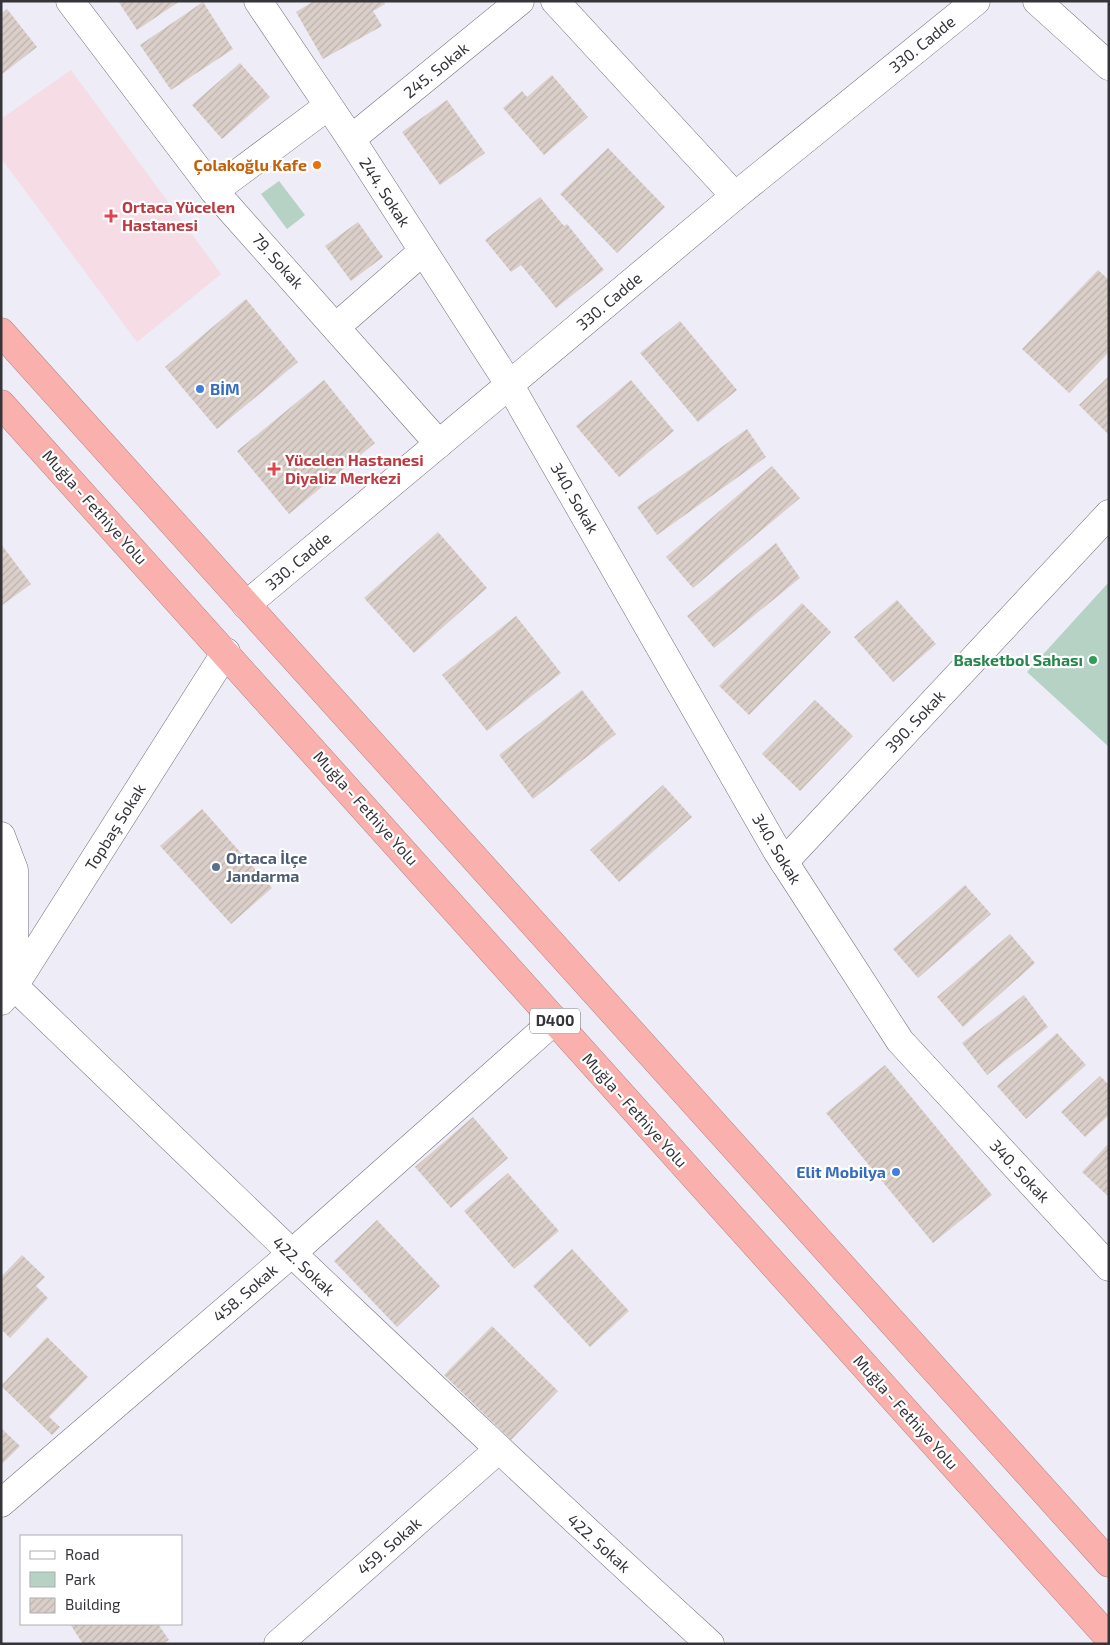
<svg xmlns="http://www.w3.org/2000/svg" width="1110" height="1645" font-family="'Exo 2',sans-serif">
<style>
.medical{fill:#f5dce5}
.park{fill:#b5d2c4}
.building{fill:url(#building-hatch)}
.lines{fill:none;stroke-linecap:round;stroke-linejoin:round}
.street-casing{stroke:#71717b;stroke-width:29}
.highway-casing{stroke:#b58584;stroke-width:29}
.street{stroke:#fff;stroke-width:28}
.highway{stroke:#fab1ad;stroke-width:28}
.food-dot{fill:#e8710a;stroke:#fff;stroke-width:2}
.health-dot{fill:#e0444e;stroke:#fff;stroke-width:2}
.shop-dot{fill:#3f7fe0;stroke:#fff;stroke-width:2}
.leisure-dot{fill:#2e9e5b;stroke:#fff;stroke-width:2}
.service-dot{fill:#5c6f8a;stroke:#fff;stroke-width:2}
.labels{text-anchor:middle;stroke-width:4.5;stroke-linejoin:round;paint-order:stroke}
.shield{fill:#fff;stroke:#727174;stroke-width:1}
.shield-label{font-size:15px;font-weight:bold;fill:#353439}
.street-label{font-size:16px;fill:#353439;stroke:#fff}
.food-label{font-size:16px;font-weight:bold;fill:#c56008;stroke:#fff;text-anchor:end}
.health-label{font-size:16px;font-weight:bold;fill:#be3a42;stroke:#fff;text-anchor:start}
.shop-label{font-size:16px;font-weight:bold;fill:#366cbe;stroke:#fff;text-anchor:start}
.leisure-label{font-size:16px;font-weight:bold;fill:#27864d;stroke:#fff;text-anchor:end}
.service-label{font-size:16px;font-weight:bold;fill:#4e5e75;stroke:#fff;text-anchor:start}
</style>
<defs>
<pattern id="building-hatch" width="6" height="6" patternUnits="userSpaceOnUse" patternTransform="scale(1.25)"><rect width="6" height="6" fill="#dbcfc9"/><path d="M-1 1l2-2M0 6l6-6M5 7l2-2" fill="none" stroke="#bdb2ad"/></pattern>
</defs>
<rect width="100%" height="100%" fill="#edecf7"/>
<!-- medical -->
<polygon class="medical" points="71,70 221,274 137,342 1,158 1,119"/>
<!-- park -->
<g class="park">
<polygon points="279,181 305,215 287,229 261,194"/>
<polygon points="1109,582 1109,747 1027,672"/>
</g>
<!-- building -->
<g class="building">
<polygon points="118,1 180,1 137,30"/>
<polygon points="314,1 384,1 385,4 373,11 382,26 323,59 296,12"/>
<polygon points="203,2 233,49 171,90 140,45"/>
<polygon points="7,9 37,47 1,75 1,14"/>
<polygon points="240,63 270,97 222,139 192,105"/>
<polygon points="552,75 588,117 544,155 503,108 522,91 527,97"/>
<polygon points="447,100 485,153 440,185 402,132"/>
<polygon points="608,148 665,207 617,253 560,194"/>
<polygon points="540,197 564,226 567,224 604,270 556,308 521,265 511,272 485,240"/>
<polygon points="358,222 383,257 351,281 325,246"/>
<polygon points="1098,270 1109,280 1109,352 1069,393 1022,349"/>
<polygon points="246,299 298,362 217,429 165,367"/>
<polygon points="680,321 737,390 698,422 640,353"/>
<polygon points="1109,376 1109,435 1079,405"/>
<polygon points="324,380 375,443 289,514 237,451"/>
<polygon points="631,380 674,431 619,477 576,426"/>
<polygon points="747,429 766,457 657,535 637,507"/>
<polygon points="772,466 800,498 693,588 666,557"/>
<polygon points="438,532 487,588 414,653 364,598"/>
<polygon points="776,543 800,578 714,648 687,616"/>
<polygon points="1,544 31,584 1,606"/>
<polygon points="897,600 936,644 893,682 854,637"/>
<polygon points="802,603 831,632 749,715 719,686"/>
<polygon points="516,616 561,673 487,731 442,675"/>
<polygon points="582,690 616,734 533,799 499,755"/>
<polygon points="815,700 853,736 800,791 762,754"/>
<polygon points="663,785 692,817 619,882 590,850"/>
<polygon points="202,809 272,888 231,924 160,846"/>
<polygon points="965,885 991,914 918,978 893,949"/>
<polygon points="1010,934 1035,963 963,1027 937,997"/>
<polygon points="1024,995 1048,1027 987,1075 962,1043"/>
<polygon points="1057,1033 1086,1065 1026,1119 997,1086"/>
<polygon points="885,1065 992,1195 933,1243 826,1113"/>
<polygon points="1100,1076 1109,1085 1109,1115 1085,1137 1061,1112"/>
<polygon points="473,1117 508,1158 451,1208 415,1167"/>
<polygon points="1109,1143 1109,1197 1082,1172"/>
<polygon points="508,1173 559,1231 514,1269 464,1211"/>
<polygon points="377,1220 440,1286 397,1327 334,1261"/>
<polygon points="572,1249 629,1311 590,1347 533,1286"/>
<polygon points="22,1255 45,1277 36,1286 48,1298 10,1338 1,1329 1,1277"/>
<polygon points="492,1326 558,1391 511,1440 444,1375"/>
<polygon points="47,1337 88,1377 49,1417 60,1427 52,1435 1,1386"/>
<polygon points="1,1428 20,1446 1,1465"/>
<polygon points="70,1624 158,1624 169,1640 162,1644 83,1644"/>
</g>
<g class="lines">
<defs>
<g id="street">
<polyline points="70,1 214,191 439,444"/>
<polyline points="258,1 351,139 509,384 777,851 900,1041 1109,1267"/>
<polyline points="555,1 735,196"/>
<polyline points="1037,1 1109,66"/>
<polyline points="351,139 520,1"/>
<polyline points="214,191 328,106"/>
<polyline points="337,326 423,251"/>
<polyline points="246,605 735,196 976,1"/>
<path d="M1,836L14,870V986C244,1208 474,1429 710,1644"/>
<polyline points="784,862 1109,514"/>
<polyline points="1,1001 14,986 226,652"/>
<polyline points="1,1503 291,1254 555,1020"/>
<polyline points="278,1644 499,1449"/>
</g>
<g id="highway">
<polyline points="1,332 1109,1563"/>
<polyline points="1,404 1109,1638"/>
</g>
</defs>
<!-- street casing -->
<use href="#street" class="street-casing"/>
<!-- highway casing -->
<use href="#highway" class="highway-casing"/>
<!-- street -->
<use href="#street" class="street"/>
<!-- highway -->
<use href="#highway" class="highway"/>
</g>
<!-- markers -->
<circle class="food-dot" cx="317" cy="165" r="5"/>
<g class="health-dot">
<path d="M108.5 208.5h5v5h5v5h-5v5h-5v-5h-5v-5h5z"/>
<path d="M271.5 461.5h5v5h5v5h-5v5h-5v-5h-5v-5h5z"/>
</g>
<g class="shop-dot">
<circle cx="200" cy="389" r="5"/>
<circle cx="896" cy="1172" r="5"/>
</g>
<circle class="leisure-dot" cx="1093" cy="660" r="5"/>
<circle class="service-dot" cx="216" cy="867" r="5"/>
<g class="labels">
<!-- shield labels -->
<rect class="shield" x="530" y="1008.5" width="50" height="25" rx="4"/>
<g class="shield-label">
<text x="555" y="1026">D400</text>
</g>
<!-- street labels -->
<g class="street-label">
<text transform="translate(922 44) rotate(-39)" y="6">330. Cadde</text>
<text transform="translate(436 70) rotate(-39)" y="6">245. Sokak</text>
<text transform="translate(385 192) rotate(57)" y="6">244. Sokak</text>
<text transform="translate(278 261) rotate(48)" y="6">79. Sokak</text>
<text transform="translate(609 301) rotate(-40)" y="6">330. Cadde</text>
<text transform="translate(575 498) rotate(60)" y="6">340. Sokak</text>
<text transform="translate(95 507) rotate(48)" y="6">Muğla - Fethiye Yolu</text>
<text transform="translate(298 561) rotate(-40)" y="6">330. Cadde</text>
<text transform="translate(915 721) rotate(-47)" y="6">390. Sokak</text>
<text transform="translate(366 808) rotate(48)" y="6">Muğla - Fethiye Yolu</text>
<text transform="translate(115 827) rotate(-58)" y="6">Topbaş Sokak</text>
<text transform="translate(777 849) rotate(59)" y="6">340. Sokak</text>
<text transform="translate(635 1110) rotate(48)" y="6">Muğla - Fethiye Yolu</text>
<text transform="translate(1020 1171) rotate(47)" y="6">340. Sokak</text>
<text transform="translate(304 1266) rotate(43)" y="6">422. Sokak</text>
<text transform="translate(245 1293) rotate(-41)" y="6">458. Sokak</text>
<text transform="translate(906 1412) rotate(48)" y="6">Muğla - Fethiye Yolu</text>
<text transform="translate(599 1543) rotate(42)" y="6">422. Sokak</text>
<text transform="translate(389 1546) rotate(-41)" y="6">459. Sokak</text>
</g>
<!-- food labels -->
<g class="food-label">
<text x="307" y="171">Çolakoğlu Kafe</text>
</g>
<!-- health labels -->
<g class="health-label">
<text x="122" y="213">Ortaca Yücelen<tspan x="122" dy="18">Hastanesi</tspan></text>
<text x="285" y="466">Yücelen Hastanesi<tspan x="285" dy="18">Diyaliz Merkezi</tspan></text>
</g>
<!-- shop labels -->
<g class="shop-label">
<text x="210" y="395">BİM</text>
<text x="886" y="1178" text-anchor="end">Elit Mobilya</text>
</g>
<!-- leisure labels -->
<g class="leisure-label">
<text x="1083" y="666">Basketbol Sahası</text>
</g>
<!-- service labels -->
<g class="service-label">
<text x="226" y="864">Ortaca İlçe<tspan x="226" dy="18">Jandarma</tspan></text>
</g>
</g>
<!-- border -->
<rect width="1110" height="1645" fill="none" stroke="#353439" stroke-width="5"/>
<!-- legend -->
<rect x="20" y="1535" width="162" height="90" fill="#ffffff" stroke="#aeaeb0"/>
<rect x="30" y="1551" width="25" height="8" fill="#ffffff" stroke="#aeaeb0"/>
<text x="65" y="1560" font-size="15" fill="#353439">Road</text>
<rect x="30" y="1572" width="25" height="15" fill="#b5d2c4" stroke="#aeaeb0"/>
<text x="65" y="1585" font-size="15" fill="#353439">Park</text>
<rect x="30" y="1598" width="25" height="15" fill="url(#building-hatch)" stroke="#aeaeb0"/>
<text x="65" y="1610" font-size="15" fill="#353439">Building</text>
</svg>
